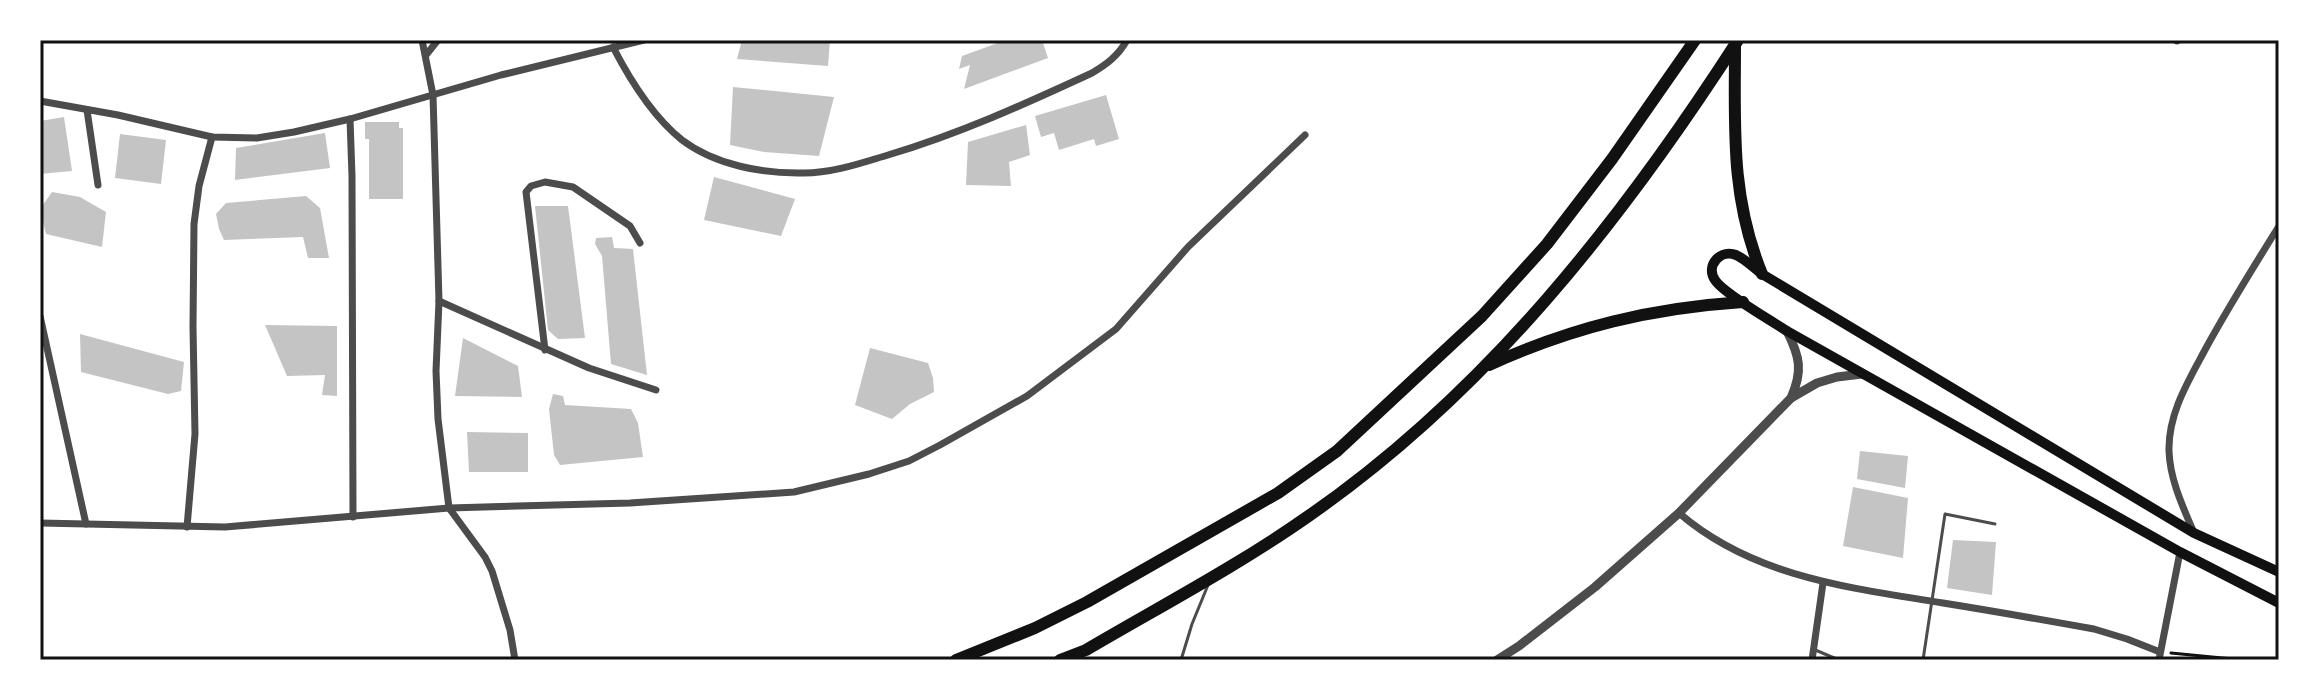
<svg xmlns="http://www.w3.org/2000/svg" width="2319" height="700" font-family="'DejaVu Sans',sans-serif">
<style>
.building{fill:#c4c4c4}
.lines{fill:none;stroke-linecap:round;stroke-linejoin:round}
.path{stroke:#111;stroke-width:3}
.service{stroke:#4c4c4c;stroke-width:3}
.minor{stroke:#4c4c4c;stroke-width:7}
.tertiary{stroke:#4c4c4c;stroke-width:9}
.secondary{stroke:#111;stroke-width:10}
.trunk{stroke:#111;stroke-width:12}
.neatline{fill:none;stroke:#111;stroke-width:3}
</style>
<rect width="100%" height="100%" fill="#fff"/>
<!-- building -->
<g class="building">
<polygon points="742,40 830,40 828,66 737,59"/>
<polygon points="1006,40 1042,40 1048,58 964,89 970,65 959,69 962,56"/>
<polygon points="733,87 834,97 819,156 764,152 730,145"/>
<polygon points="1106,95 1119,139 1096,146 1094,139 1059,150 1054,133 1041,137 1035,116"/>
<polygon points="64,117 72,171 40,174 40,121"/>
<polygon points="365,122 399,122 399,128 403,128 403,199 369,199 369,139 365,139"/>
<polygon points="1026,125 1030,155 1009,162 1011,186 966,185 968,142"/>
<polygon points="325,133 330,168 235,180 236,148"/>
<polygon points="120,134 166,140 161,184 115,178"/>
<polygon points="714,177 795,199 781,236 704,220"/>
<polygon points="52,192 80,197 106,212 102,247 46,234 40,209"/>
<polygon points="306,196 320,208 329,258 308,258 303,237 224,240 219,229 216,214 226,203"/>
<polygon points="535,206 568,206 585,338 558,339 548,330"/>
<polygon points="612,237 614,248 633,249 647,375 611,364 602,256 595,244 596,238"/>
<polygon points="265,325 337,326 337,396 322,395 325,375 287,376"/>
<polygon points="80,334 184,362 181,391 168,394 81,372"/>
<polygon points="463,338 518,366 522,397 455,396"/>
<polygon points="870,348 928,363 933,378 934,392 910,404 892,419 855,405"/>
<polygon points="553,394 563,396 565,405 631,409 638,423 643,457 560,465 554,455 549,409"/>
<polygon points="467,432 528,433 528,472 469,472"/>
<polygon points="1860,451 1908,456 1905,488 1857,479"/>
<polygon points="1853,487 1908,498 1903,558 1843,546"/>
<polygon points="1953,540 1996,542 1992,595 1947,588"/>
</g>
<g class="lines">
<!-- path -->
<polyline class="path" points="2171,653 2243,660"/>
<!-- service -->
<g class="service">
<polyline points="1813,649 1839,660"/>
<polyline points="1181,660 1192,624 1208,585"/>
<polyline points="1923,660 1945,514 1995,524"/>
</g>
<!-- minor -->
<g class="minor">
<polyline points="422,40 433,95 439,301 436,371 438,419 449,508 485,557 492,571 510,630 515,660"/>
<polyline points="2177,41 2177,40"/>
<path d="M613,47C630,80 652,116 682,140C715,165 763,174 804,173C833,173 861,163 888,155C959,134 1025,104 1092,73C1107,64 1118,56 1127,40"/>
<polyline points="426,55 438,40"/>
<polyline points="40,101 118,115 212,137 257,138 294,132 350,119 501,75 644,40"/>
<polyline points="87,110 98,185"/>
<polyline points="350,119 352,176 353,517"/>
<polyline points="439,301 589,368 656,390"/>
<polyline points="40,316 86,524"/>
<polyline points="545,350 526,192 531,186 545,182 573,187 630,226 640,243"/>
<path d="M1679,513C1753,577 1850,588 1943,603C1993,611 2044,620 2094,629L2127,639L2160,652"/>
<polyline points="40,523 225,527 449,508 630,503 794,492 869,474 909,461 940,445 1027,396 1116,329 1188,247 1305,135"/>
<polyline points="187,527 195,434 193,327 194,224 199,186 212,137"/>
<path d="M2194,533C2183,507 2170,480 2169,451C2168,413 2189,380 2206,348C2229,306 2254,266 2279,226"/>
<polyline points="1812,660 1823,583"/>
<polyline points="2159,660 2180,552"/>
</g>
<!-- tertiary -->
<g class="tertiary">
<path d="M1787,331C1800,357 1803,371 1791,398"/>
<polyline points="1497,660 1519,646 1595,587 1679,513 1791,398 1817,383 1837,377 1862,374"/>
</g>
<!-- secondary -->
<path class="secondary" d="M2279,572L2194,533L1762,274C1754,268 1745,259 1736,255C1721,249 1705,265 1715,280C1723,293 1772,321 1787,331L2180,552L2279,603"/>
<!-- trunk -->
<g class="trunk">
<path d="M1735,45C1735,126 1730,196 1762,274"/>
<path d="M1489,365C1573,327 1651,308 1743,302"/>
<polyline points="956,660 1035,628 1087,602 1278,493 1337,451 1482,316 1547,244 1612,159 1695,40"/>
<path d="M1060,660L1086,650C1161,606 1239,565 1310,515C1487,392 1622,220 1738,40"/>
</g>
</g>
<!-- border -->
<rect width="2319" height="700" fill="none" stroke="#ffffff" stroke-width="84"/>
<rect x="42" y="42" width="2235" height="616" class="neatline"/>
</svg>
